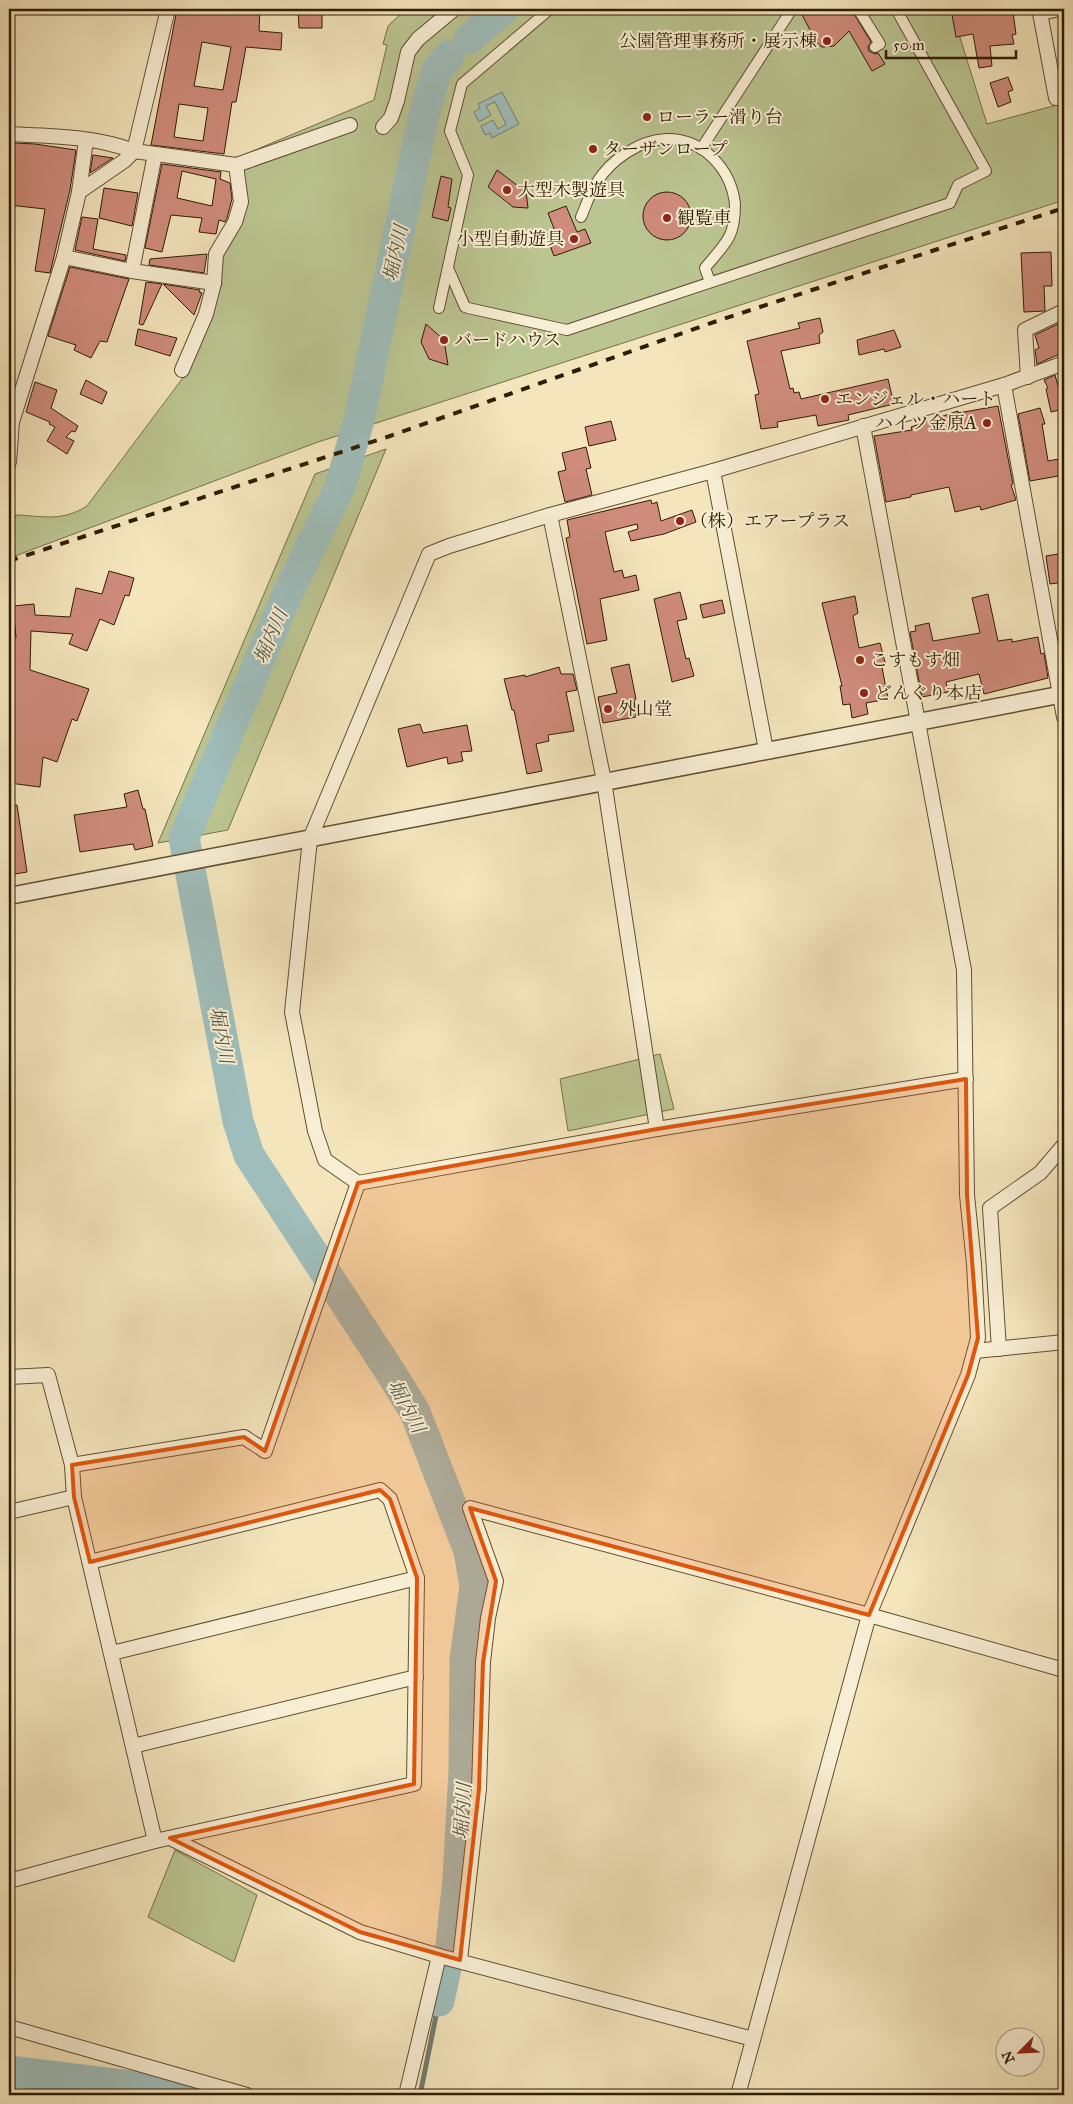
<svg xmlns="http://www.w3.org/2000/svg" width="1073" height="2104" font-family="'IM FELL Great Primer','Noto Serif JP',serif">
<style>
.green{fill:#bbc591;stroke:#75714a}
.water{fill:#9fbdba;stroke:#727d71}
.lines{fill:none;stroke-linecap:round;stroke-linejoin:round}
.stream{stroke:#727d71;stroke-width:5}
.river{stroke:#9fbdba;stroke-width:31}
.building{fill:#cf8b7c;stroke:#2f1d03;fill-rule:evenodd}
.pedestrian-casing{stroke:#604f31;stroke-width:12}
.minor-casing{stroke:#604f31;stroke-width:16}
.tertiary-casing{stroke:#604f31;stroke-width:19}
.pedestrian{stroke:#f8eed3;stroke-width:10}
.minor{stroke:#f8eed3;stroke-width:14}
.tertiary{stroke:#f8eed3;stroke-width:16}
.rail{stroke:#2f1d03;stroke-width:4;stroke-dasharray:9 9;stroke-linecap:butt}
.marked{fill:#df560c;fill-opacity:0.2;stroke:#df560c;stroke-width:4;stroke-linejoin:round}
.poi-dot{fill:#8f2418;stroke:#f8eed3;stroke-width:2}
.labels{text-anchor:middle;stroke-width:4;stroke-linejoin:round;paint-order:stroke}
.poi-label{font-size:18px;fill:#2f1d03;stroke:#f8eed3;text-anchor:start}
.water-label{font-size:19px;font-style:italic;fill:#565543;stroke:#f8eed3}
</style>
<rect width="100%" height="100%" fill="#f4e5bc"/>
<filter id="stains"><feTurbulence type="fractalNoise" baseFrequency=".004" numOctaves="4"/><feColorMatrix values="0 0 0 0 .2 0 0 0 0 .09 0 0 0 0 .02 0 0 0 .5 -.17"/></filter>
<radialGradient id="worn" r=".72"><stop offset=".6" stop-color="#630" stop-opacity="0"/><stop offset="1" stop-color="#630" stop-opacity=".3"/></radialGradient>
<!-- green -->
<g class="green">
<path d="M406,9H951L987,124L1064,103V200L318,442L15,556C9,538 9,532 16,515C44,516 62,522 87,506L185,375L222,284L218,255L244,211L241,156L374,100L387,45L383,44L388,26Z"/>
<polygon points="386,449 228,830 158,843 315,474"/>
<polygon points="660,1054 674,1109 568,1131 560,1079"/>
<polygon points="175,1850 257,1895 234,1962 148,1917"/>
</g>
<!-- water -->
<polygon class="water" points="502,92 519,124 492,138 490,133 485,135 481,126 493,120 498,129 506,124 495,102 486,106 491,115 479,122 474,112 480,108 478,104"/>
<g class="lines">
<!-- stream -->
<polyline class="stream" points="420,2095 439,2001"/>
<!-- river -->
<g class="river">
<polyline points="469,39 503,9"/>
<polyline points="439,2001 451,1945 458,1879 464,1770 465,1659 475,1586 469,1551 415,1412 389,1370 249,1155 238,1121 184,838 288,593 340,487 359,420 425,110 437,70 449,56"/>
<polyline points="9,2071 203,2095"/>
</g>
</g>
<!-- building -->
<g class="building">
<path d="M177,9H218L240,13V9H260L259,31L282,33L281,50L246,47L236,102H232L224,154L151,145ZM202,42L231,47L223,90L194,86ZM179,104L208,108L203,141L174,137Z"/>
<polygon points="298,9 322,9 322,28 299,28"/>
<polygon points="799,9 851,9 871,42 868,47 869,51 875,54 878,53 885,64 872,71 849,31 834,46 822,47 817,43"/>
<polygon points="951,9 995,9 995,14 1013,12 1016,34 1012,35 1014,44 990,46 992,66 979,68 973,34 956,37"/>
<polygon points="1008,77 1013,90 1008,92 1011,102 998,107 990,83"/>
<polygon points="15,143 35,144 76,150 70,190 50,273 35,271 45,209 9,205 9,167 11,168"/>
<polygon points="93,155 113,158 90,173"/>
<path d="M162,164L221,172L220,179L230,183L232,199L227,218L225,222L219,220L216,234L199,232L202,218L171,215L162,252L145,248ZM182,171L216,179L212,206L177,198Z"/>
<polygon points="497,170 526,192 528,208 513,207 488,187"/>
<polygon points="441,176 452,179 448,207 451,208 448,221 432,217"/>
<polygon points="104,188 138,193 132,226 99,218"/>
<circle cx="667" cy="216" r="24"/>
<polygon points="566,206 577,232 585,229 591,243 554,256 549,243 558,239 548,213"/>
<polygon points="82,217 98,219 93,249 126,255 125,261 75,250"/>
<polygon points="1051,252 1052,286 1044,286 1045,311 1024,312 1021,253"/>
<polygon points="207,254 204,273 149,265 150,259"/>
<polygon points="70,267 129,279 107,342 100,341 91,358 74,350 76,345 48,336"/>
<polygon points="146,282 162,284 143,325 139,324"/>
<polygon points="163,284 200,290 199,292 202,293 194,315"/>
<polygon points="820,318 823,332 819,335 820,343 781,351 790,389 793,388 794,393 799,392 801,399 888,379 894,404 848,415 849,420 818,426 816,415 777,422 778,427 761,429 755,395 759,394 747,341 800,328 798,323"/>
<polygon points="1064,321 1064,337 1058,340 1064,352 1037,364 1035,350 1039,348 1035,335"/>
<polygon points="426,324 444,340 448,365 429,359 421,342"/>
<polygon points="138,329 177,338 170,356 135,345"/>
<polygon points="894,330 901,347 885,352 884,349 859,355 857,340"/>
<polygon points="1055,375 1058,386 1064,385 1064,409 1051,412 1046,389 1048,388 1044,380"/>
<polygon points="86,380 107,392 102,404 80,394"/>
<polygon points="35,382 57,390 51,408 78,426 75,432 72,431 66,437 74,441 67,454 47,441 55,427 49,424 50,422 26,412"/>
<polygon points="998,406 1013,484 1011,485 1016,500 981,510 980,506 955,512 949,487 911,495 911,497 886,502 874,436 912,430 911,427 958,411 958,413"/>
<polygon points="1040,408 1045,424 1042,424 1048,461 1064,458 1064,475 1030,481 1018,414"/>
<polygon points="611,421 616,440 589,446 585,427"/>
<polygon points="586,447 591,468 586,469 592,495 565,502 558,472 566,470 562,453"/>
<polygon points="651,500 652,504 657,502 661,521 692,510 696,522 664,534 631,541 628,532 638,529 637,524 605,532 614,572 622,570 624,578 636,575 639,590 600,599 607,640 587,644 566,538 570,537 567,520"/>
<polygon points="1064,553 1064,582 1050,584 1046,556"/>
<polygon points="109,571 134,578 129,596 125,595 114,625 100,619 87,651 69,644 73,634 31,631 30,670 89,689 77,721 72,719 57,762 43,757 40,787 9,783 9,638 16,638 13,606 34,604 35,615 70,617 76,588 102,594"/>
<polygon points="680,592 687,619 677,621 686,659 689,658 694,676 672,682 654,599"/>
<polygon points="988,594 998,641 1012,639 1012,642 1038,637 1041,654 1044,653 1048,678 984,694 979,674 946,682 948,692 922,697 910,632 916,631 915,626 929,623 933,641 980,633 972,598"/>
<polygon points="855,596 858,613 853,616 859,648 880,643 886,666 882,667 888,699 866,703 868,714 852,718 850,704 843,705 840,686 842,686 822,603"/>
<polygon points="722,600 725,613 703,618 700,605"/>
<polygon points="629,664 636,699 634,700 636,717 603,723 598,697 617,693 611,668"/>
<polygon points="559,667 561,674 573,674 577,690 566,692 574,731 548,735 549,741 536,744 542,771 527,774 514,710 512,710 504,679 525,675 525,677"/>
<polygon points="420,724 423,733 467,725 472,751 461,752 463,761 448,764 447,757 407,767 398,729"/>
<polygon points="138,790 143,809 145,809 153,846 135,850 133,844 80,852 74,815 127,807 124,794"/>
<polygon points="9,805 17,805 27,872 9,875"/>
</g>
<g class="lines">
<defs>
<g id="pedestrian">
<polyline points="858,9 880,44 875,47"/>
<polyline points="701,149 792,9"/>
<path d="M581,217C586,206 590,192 597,182C611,160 639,140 666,139C703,138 731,169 735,204C735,214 734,228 729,237C723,248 713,258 705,268L710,282"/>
<polyline points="448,268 465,307"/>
<polyline points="439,308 468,175 450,131 462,84 550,9"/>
<polyline points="468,308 567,330 950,203 958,185 986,171 896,9"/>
</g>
<g id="minor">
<polyline points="1060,9 1040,13 1056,98 1064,97"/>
<polyline points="383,127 391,118 397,101 408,52 418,39 454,9"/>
<path d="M9,134C50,136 94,136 134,151L236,165L350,125"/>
<polyline points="79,192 86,140"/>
<polyline points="64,257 132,271 214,283"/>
<polyline points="132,271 155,154"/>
<polyline points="182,370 206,314 214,283 216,254 235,222 241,202 236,165"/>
<polyline points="1028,377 1025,330 1064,311"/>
<polyline points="1004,385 1064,717"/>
<polyline points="9,462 12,422 64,257 79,192 124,161 134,151 168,9"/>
<polyline points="713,471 766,750"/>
<polyline points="550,515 604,781 657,1129"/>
<polyline points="966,1079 657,1129 358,1183 325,1160 315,1131 292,1012 310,839 429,554 449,546 550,515 713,471 1004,385 1064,363"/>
<polyline points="999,1349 990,1208 1040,1173 1064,1145"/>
<polyline points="975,1351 1064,1342"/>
<polyline points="9,1377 48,1375 72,1465 74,1497 155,1841"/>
<polyline points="72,1465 244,1437 265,1451 358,1183"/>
<polyline points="9,1512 74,1497"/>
<polyline points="90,1562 380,1490 390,1499 417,1578 112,1653"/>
<polyline points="133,1746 416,1677"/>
<polyline points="170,1838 360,1932 439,1956 753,2039"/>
<polyline points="9,1881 155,1841 414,1784 417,1578"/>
<polyline points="460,1960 479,1789 483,1662 488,1618 496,1581 470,1508 869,1615 1064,1670"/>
<polyline points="9,2027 247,2095"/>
<polyline points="406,2095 439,1956"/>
<polyline points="738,2095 869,1615 968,1375 978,1338 974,1264 967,1195 964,970 863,426"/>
</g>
<polyline id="tertiary" points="9,896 1064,694"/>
</defs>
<!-- pedestrian casing -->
<use href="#pedestrian" class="pedestrian-casing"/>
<!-- minor casing -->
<use href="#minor" class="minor-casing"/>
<!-- tertiary casing -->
<use href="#tertiary" class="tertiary-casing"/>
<!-- pedestrian -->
<use href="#pedestrian" class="pedestrian"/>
<!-- minor -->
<use href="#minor" class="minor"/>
<!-- tertiary -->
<use href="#tertiary" class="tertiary"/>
<!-- rail -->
<polyline class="rail" points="9,561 390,436 720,320 1064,208"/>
</g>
<!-- marked area -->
<path class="marked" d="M966,1079L967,1195L978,1338L968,1375L869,1615L470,1508L496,1581L483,1662L479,1789L460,1960L360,1932L170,1838L414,1784L417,1578L390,1499L380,1490L90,1562L74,1497L72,1465L244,1437L265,1451L358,1183L657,1129Z"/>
<!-- markers -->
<g class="poi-dot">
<circle cx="827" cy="41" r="5"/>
<circle cx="647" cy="117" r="5"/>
<circle cx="593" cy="149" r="5"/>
<circle cx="507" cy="190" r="5"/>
<circle cx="667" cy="218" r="5"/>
<circle cx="574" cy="239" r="5"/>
<circle cx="444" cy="340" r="5"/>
<circle cx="825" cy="399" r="5"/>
<circle cx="987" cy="423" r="5"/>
<circle cx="680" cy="521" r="5"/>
<circle cx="860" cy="660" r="5"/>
<circle cx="864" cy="693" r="5"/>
<circle cx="608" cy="709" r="5"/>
</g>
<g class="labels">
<!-- poi labels -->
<g class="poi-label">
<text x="817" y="47" text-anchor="end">公園管理事務所・展示棟</text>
<text x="657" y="123">ローラー滑り台</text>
<text x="603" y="155">ターザンロープ</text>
<text x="517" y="196">大型木製遊具</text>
<text x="677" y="224">観覧車</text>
<text x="564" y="245" text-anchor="end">小型自動遊具</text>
<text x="454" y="346">バードハウス</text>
<text x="835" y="405">エンジェル・ハート</text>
<text x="977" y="429" text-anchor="end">ハイツ金原A</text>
<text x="690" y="527">（株）エアープラス</text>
<text x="870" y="666">こすもす畑</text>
<text x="874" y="699">どんぐり本店</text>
<text x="618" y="715">外山堂</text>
</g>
<!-- water labels -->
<g class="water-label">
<text transform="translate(395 253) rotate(-78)" y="7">堀内川</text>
<text transform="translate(270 636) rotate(-67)" y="7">堀内川</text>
<text transform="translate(222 1035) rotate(79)" y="7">堀内川</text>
<text transform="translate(407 1406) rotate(62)" y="7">堀内川</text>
<text transform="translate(462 1811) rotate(-87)" y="7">堀内川</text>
</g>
</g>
<!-- margin -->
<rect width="1073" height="2104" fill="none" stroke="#f4e5bc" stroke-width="30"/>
<rect x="10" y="10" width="1053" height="2084" fill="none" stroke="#2f1d03" stroke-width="2.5"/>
<rect x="15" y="15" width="1043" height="2074" fill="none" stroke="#2f1d03"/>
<!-- north arrow -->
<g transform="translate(1020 2052) rotate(246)"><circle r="24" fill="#f8eed3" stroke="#a89a80"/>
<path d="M0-4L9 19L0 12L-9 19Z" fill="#8f2418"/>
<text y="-8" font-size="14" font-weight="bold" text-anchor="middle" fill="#2f1d03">N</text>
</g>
<!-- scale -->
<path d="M886 50v8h130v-8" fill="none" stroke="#2f1d03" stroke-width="2.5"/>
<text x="893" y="50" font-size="15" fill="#2f1d03" stroke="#f8eed3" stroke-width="4" paint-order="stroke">50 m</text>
<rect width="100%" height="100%" filter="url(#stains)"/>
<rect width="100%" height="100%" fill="url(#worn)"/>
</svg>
